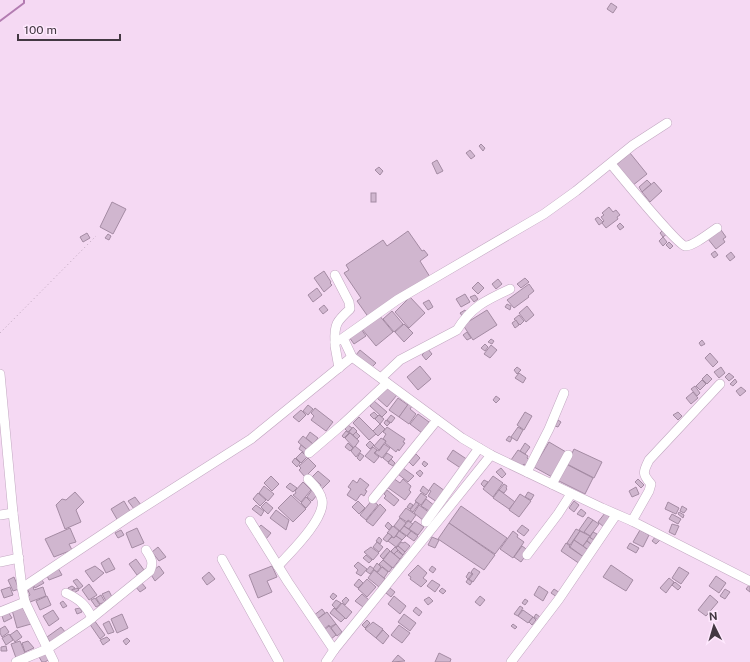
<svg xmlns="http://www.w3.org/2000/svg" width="750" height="662" font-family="'Public Sans',sans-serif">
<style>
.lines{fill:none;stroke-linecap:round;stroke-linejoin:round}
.stream{stroke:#b37cb1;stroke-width:2}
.building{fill:#d0b6cf;stroke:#a48ba3}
.minor-casing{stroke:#c2a8c1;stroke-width:10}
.path{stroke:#bca5ba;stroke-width:1;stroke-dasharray:1 3;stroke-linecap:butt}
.minor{stroke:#fff;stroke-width:9}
</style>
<rect width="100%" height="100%" fill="#f5d9f3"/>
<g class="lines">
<!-- stream -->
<polyline class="stream" points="0,21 24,3 24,0"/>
</g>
<!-- building -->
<g class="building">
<polygon points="611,3 617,7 613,13 607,9"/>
<polygon points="481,144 485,148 483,151 479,146"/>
<polygon points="470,150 475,156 471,159 466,153"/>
<polygon points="630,153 647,174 632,186 616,165"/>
<polygon points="437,160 443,171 437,174 432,163"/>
<polygon points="379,167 383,171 380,175 375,170"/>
<polygon points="647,180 651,184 642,192 639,187"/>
<polygon points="654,182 662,191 650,202 642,192"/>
<rect x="371" y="193" width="5" height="9"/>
<polygon points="112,202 126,209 113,234 100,227"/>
<polygon points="609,207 613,212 616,210 620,215 617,217 618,219 606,228 602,223 604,221 601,217 604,215 602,213"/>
<polygon points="598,217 603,222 599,225 595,219"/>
<polygon points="620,223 624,227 620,230 617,226"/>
<polygon points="664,229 668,233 663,237 660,233"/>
<polygon points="721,230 726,237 723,239 725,242 716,249 708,239"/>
<polygon points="408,231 422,251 424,250 428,255 420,261 430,277 369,318 357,301 361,298 344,273 349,270 346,265 383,240 387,246"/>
<polygon points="87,233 90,238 83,242 80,237"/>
<polygon points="108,234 111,236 109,240 105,238"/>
<polygon points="663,237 667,242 663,246 659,241"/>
<polygon points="669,242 673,246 670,249 666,245"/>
<polygon points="715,251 718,255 714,258 711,254"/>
<polygon points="731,252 735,257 730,261 726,256"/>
<polygon points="324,271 331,282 330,283 332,285 324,292 314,278"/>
<polygon points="525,278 529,282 521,288 517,284"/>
<polygon points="498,279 502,284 496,289 492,284"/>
<polygon points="478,282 484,288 478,294 472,288"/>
<polygon points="529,284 534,291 528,296 529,297 514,308 507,300"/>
<polygon points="317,288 322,295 313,302 308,295"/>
<polygon points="465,294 470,302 461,307 456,299"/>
<polygon points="475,295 478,299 474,302 470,297"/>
<polygon points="410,297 425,313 409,328 395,312"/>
<polygon points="429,300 433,307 428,310 423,303"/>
<polygon points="507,304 511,306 510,310 505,307"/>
<polygon points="324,305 328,310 323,314 319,309"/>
<polygon points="527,306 534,315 526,322 519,313"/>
<polygon points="465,310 468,315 463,317 460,313"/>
<polygon points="487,310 497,325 473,340 463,325"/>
<polygon points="392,311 403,324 394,332 383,319"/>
<polygon points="379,315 393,332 376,346 362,329"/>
<polygon points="519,315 524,321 520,325 514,319"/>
<polygon points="516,320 519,325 515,328 512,323"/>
<polygon points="404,324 413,333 404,342 395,332"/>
<polygon points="361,329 366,336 354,344 349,337"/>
<polygon points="467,332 471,338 467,340 463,335"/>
<polygon points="491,339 494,341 492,344 488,342"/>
<polygon points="702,340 705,344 701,346 699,343"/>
<polygon points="485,344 488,347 485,351 481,348"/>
<polygon points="491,345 497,350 490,358 484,354"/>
<polygon points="428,349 432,354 426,360 422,355"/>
<polygon points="360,350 376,363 372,367 356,355"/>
<polygon points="710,353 718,362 713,367 705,358"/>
<polygon points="420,366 431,379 418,390 407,377"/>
<polygon points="517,367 521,370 517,374 514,370"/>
<polygon points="721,367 725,373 719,378 714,372"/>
<polygon points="519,373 526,378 523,383 515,378"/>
<polygon points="729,373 734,377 729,381 725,377"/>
<polygon points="707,374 712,379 707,384 702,379"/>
<polygon points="735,379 737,382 733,386 730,384"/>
<polygon points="702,380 706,384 700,390 696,386"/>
<polygon points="386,386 397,395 387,407 377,398"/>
<polygon points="695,386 700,393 697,396 691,389"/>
<polygon points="741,387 746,391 740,396 736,391"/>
<polygon points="693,392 698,398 691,404 686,398"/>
<polygon points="496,396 500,399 496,403 493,400"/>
<polygon points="398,398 408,405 399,417 389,410"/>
<polygon points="374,401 387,412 382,417 370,406"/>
<polygon points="409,403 412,406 410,409 416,414 409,424 399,417"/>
<polygon points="308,405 313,409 308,415 303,411"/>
<polygon points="315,408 333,422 326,431 311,420 314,416 311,413"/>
<polygon points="301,410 306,415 299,422 293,417"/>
<polygon points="374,412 378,416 374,419 370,415"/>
<polygon points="525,412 532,416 524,430 517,425"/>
<polygon points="678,412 682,416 678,420 673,415"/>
<polygon points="418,414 429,422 422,433 410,424"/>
<polygon points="379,415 384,419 380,424 375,419"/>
<polygon points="391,415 395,418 391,423 387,420"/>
<polygon points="359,417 376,434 369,440 353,423"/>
<polygon points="386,420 390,423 387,426 384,423"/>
<polygon points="558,420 561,422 558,427 555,426"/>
<polygon points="380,424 385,429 378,436 373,431"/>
<polygon points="348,425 352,428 348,432 345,429"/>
<polygon points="353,427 357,431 353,435 349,432"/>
<polygon points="387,427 405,439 403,442 405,443 399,451 398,449 396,452 385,443 386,441 383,439 386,434 383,432"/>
<polygon points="518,427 523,430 517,441 511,437"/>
<polygon points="346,431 349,433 344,438 342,436"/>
<polygon points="310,432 318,438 313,444 306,438"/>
<polygon points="356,432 360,436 357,439 353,435"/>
<polygon points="350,433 359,441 354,448 345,438"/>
<polygon points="303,436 313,444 308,451 298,442"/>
<polygon points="509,436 512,438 510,442 506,440"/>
<polygon points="381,438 386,441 379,450 374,446"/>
<polygon points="370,441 374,445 370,449 366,445"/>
<polygon points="549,442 566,452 552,477 534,467"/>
<polygon points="348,443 353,448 350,451 345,447"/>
<polygon points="525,443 530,447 525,454 520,451"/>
<polygon points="384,444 390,448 382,458 375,453 377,450 379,451"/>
<polygon points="301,445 309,451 306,454 299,449"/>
<polygon points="355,446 361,451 356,457 351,451"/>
<polygon points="373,447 377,450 374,453 379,457 374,463 365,456"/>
<polygon points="574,449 602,462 594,478 567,464"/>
<polygon points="453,450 468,460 462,469 447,459"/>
<polygon points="518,450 528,456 527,458 530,461 527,466 524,464 522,466 511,460"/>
<polygon points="302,452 307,457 301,463 296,458"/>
<polygon points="360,453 364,456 360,461 357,458"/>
<polygon points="387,453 393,457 388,462 383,458"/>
<polygon points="416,454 420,458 413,466 409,462"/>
<polygon points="295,458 300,463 297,467 292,462"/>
<polygon points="308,458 316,466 305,477 299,470 301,468 299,466"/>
<polygon points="391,459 395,463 393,466 388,463"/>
<polygon points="424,461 428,464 425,467 422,464"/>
<polygon points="566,464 593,478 585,494 557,480"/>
<polygon points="403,468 414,476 408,482 398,474"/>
<polygon points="501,468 506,474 502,478 496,472"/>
<polygon points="420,470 423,473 420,477 416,473"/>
<polygon points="318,471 330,481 322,489 320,487 321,485 312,477"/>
<polygon points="271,476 279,484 272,491 264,483"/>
<polygon points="493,476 503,483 493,497 483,489"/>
<polygon points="360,478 369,485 365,490 367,491 364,496 361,494 356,501 347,495 351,489 348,487 353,480 357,483"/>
<polygon points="393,478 400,483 403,479 411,486 409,490 411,492 405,500 387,487"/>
<polygon points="638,479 644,485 641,488 635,482"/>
<polygon points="484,480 488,482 484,487 481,484"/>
<polygon points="303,482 311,490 301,502 293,495 296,493 295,491"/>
<polygon points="290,483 297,488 293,492 286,487"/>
<polygon points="434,483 445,491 437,502 428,496 431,491 429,490"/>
<polygon points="504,484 507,486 506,488 507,489 504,493 499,490"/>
<polygon points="264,486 274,494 268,501 259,493"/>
<polygon points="423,486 429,491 426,495 420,491"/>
<polygon points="636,487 639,494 632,497 629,491"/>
<polygon points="312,490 317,495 312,501 307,497"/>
<polygon points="387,490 399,500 394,506 384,498 386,496 384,494"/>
<polygon points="499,490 515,502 509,509 493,498"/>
<polygon points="75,492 84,502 76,510 81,522 65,529 56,505 62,499 66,500"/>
<polygon points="528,492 534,495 531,500 525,497"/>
<polygon points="258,493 266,500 260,506 253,499"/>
<polygon points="421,493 427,497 421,505 415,501"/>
<polygon points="520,494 531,501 519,517 509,510"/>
<polygon points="291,495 306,509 293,522 278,508"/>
<polygon points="135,497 141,505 134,509 128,501"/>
<polygon points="306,497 311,502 306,508 301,503"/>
<polygon points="426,499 435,506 431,512 421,506"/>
<polygon points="372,500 378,505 366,520 360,515"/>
<polygon points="124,501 131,513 118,521 111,509"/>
<polygon points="358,501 365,508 359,514 352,507"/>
<polygon points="574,501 579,505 574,512 569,508"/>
<polygon points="266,502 273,508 268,514 261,507"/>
<polygon points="416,502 419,504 413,512 410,510"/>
<polygon points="668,502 679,508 676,514 665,509"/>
<polygon points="410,503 413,505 410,509 407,507"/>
<polygon points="380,504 386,510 373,526 366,521"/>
<polygon points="256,505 264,511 261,516 252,509"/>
<polygon points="419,505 430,513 424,521 414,513"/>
<polygon points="461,506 507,538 495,554 449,523"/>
<polygon points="682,506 687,509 684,513 680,511"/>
<polygon points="406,508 416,515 411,522 408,520 407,522 399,517"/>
<polygon points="581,509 586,513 583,517 577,514"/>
<polygon points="276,510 289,520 286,530 270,518"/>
<polygon points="679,512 684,515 683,518 678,514"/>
<polygon points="605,513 612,519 605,528 598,522"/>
<polygon points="672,514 681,519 678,524 669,519"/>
<polygon points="588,517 593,520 584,533 579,530"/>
<polygon points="400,518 406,523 400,531 394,526"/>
<polygon points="593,520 599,524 590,536 584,532"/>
<polygon points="408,521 413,524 409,529 404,526"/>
<polygon points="415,521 424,527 418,535 409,529"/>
<polygon points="388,522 392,526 389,530 385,526"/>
<polygon points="449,523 495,555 484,570 438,539"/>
<polygon points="672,524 679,526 675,535 669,532"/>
<polygon points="261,525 271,533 266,539 256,530"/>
<polygon points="522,525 529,530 524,536 517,531"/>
<polygon points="393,526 399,531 394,538 387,533"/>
<polygon points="404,526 411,531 407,536 400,531"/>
<polygon points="70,528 76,542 69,544 72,550 54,557 45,539"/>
<polygon points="137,528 144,543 132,548 126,533"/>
<polygon points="576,529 580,531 570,545 567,543"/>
<polygon points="121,530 124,535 118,538 115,533"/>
<polygon points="640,530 649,535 643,547 633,542"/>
<polygon points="399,531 406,536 402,540 396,536"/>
<polygon points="411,531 418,536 414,541 407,536"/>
<polygon points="513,531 518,535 517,537 524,542 513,558 500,549"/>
<polygon points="580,531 590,536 583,546 574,540"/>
<polygon points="593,532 597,534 593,540 590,537"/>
<polygon points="388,533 392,536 387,542 383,539"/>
<polygon points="396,536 402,540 396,547 388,541 392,537 394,538"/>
<polygon points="656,536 660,540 656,544 652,541"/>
<polygon points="379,537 382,540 380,544 376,541"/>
<polygon points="432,537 439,540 435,548 428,545"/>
<polygon points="589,537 594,540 591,544 587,541"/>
<polygon points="574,540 590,551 585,558 570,547"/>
<polygon points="587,541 593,546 590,551 583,546"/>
<polygon points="377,542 383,547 379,552 373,547"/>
<polygon points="401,542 403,543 405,542 410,546 405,552 398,546"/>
<polygon points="566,543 570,546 569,547 585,558 580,564 561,551"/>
<polygon points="630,543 639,548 636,553 627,548"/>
<polygon points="398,546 405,552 403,555 396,548"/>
<polygon points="522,546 529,551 521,562 514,557"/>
<polygon points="158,547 166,557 159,561 152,552"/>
<polygon points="371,547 379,553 373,560 364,552"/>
<polygon points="395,547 398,550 394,554 391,551"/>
<polygon points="387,548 390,551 383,559 380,556"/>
<polygon points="390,551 400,559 393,568 383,560"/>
<polygon points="397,551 403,555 400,559 394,554"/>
<polygon points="366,555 372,560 369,563 363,558"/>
<polygon points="109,558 115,569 106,573 101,563"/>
<polygon points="136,559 144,570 137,575 129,564"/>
<polygon points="383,560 392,568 389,572 379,564"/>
<polygon points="358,562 367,569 361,576 356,573 358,570 354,566"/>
<polygon points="377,563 381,567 377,572 373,569"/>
<polygon points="418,565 427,573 423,578 427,581 421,587 410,579 411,577 408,575"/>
<polygon points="611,565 633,580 626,591 603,577"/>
<polygon points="95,566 104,573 93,582 85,571"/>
<polygon points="159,566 164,573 155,581 150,573"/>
<polygon points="272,566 277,577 267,581 272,592 258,598 249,575"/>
<polygon points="370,566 374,569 370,574 366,571"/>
<polygon points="432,566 436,569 433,573 429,570"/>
<polygon points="382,567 388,572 384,578 377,573"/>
<polygon points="679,567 689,573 681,584 672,578"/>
<polygon points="58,568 62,575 49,580 47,576"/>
<polygon points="474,568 480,572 473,582 469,579 473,574 471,572"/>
<polygon points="374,570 385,579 379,587 368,578"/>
<polygon points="209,572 215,579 207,585 202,578"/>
<polygon points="469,572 472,574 468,579 466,577"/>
<polygon points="716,576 726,583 719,593 709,586"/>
<polygon points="14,577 19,589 13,591 8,580"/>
<polygon points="669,578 674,582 666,593 660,588"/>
<polygon points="41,579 44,583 35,588 33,584"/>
<polygon points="77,579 83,586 79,589 73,581"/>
<polygon points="359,579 363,583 358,588 354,585"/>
<polygon points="367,579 376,587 367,597 358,589"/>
<polygon points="468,579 472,582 470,585 466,582"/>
<polygon points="432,580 440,585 435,592 427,586"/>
<polygon points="141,582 146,588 140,592 135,586"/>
<polygon points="675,582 681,587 678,590 672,585"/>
<polygon points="89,584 97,595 89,600 82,590"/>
<polygon points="750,584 750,592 746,589"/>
<polygon points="33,586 34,590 43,587 46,596 30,602 28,597 30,595 27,588"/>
<polygon points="72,586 75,588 70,591 68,588"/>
<polygon points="539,586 548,592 543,601 534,595"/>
<polygon points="10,587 13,595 4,598 1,590"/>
<polygon points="77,588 79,590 72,594 71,591"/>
<polygon points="390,588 395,592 391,597 386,593"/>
<polygon points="442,588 446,591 443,594 439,591"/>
<polygon points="554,589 560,593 557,597 551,593"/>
<polygon points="725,589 730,592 725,599 720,596"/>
<polygon points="109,591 112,597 106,601 102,594"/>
<polygon points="333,593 337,596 333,600 330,597"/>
<polygon points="362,594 369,600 363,607 355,601"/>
<polygon points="101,595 105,602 100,604 96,598"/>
<polygon points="710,595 718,602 706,616 698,610"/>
<polygon points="47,596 51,605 40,610 36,601"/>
<polygon points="394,596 406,606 400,614 388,604"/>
<polygon points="480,596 485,600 480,606 475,602"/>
<polygon points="346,597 349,600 345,605 342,601"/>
<polygon points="429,597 433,601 428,605 424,600"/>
<polygon points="95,598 100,605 96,607 91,600"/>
<polygon points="525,599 528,601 525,605 522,603"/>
<polygon points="336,600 341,603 336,609 332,605"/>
<polygon points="63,601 67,606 63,608 60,603"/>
<polygon points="342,603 352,612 346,619 336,610"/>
<polygon points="22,606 31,624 17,628 12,610"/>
<polygon points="520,606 523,608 518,616 514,614"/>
<polygon points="416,607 422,612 419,616 413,611"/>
<polygon points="80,608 82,612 77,614 75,609"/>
<polygon points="334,608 345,618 341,622 330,613"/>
<polygon points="322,609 325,613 316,620 313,616"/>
<polygon points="7,610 12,618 4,622 1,613"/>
<polygon points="53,610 59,619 49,626 43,616"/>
<polygon points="523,610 533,617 528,623 518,616"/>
<polygon points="327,612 336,624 330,627 329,625 323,630 316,620"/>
<polygon points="122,614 128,628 117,633 111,619"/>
<polygon points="404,614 416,623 410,631 398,622"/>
<polygon points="536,614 540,617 538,620 534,617"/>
<polygon points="533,617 536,620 532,625 529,622"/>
<polygon points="94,620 105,635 100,639 89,623"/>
<polygon points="367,620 370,623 365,628 362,625"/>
<polygon points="109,621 114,632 108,634 103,624"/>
<polygon points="373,622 383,629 376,638 365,629"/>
<polygon points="336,624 342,632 337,636 331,628"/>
<polygon points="513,624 517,627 515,629 511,626"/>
<polygon points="399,625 410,633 402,643 391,635"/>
<polygon points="5,626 9,632 2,637 0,633 0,629"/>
<polygon points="329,626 336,635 330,640 323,631"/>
<polygon points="61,627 66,633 50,642 47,637"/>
<polygon points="17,630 22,637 15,642 10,635"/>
<polygon points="383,630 389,636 383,644 376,638"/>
<polygon points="9,634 13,640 6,645 2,638"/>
<polygon points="107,637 110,640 103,645 100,640"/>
<polygon points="127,638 130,641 126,645 123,641"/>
<polygon points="20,641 25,653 16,658 11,644"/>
<polygon points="28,641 34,648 25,652 22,643"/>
<polygon points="6,646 7,651 1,651 1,647"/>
<polygon points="46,653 50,659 45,662 42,662 39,657"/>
<polygon points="439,653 451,659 450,662 435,662"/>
<polygon points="398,655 405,661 392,662"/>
</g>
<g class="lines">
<defs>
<g id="minor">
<polyline points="667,123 633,145 576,191 544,214 397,300 343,338 352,357 462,438 491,455 602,508 632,521 750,581"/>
<path d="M611,164C620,175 677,244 685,246C692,247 711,232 717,228"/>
<path d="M335,275L349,302L350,309C337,321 334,324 335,342"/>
<polyline points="339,340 335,342 335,346 339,368"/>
<polyline points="0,374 13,513 22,588 25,602 54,662"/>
<path d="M381,378L400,360L457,330C471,307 486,300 510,289"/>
<polyline points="309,453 343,424 387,383"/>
<polyline points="527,472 549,429 564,393"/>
<polyline points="552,484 568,455"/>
<polyline points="373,499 437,420"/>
<polyline points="0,515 13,513"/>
<polyline points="250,521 288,582 334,650"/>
<path d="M632,521L649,491L651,484C642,474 643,472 649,460L720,384"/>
<polyline points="426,522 479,448"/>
<polyline points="527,555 558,514 571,494"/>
<polyline points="222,559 279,662"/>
<polyline points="0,562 19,558"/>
<path d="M278,566C290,553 326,518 322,500C321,492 313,484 308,479"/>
<polyline points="22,588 130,516 251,439 352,357"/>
<path d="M66,593C79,599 86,605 92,618"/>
<polyline points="0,612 25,602"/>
<path d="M16,662L47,649L87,622L150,571C154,562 151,558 146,550"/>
<polyline points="326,662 334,650 491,455"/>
<polyline points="511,662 559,599 616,515"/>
</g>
</defs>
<!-- minor casing -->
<use href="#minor" class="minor-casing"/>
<!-- path -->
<polyline class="path" points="0,333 96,236"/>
<!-- minor -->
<use href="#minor" class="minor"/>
</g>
<!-- north arrow -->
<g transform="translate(714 626) rotate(355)" stroke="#fee8fd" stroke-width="3" paint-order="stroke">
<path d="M0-3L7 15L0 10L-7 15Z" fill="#433842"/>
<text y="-6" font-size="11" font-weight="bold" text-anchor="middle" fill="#433842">N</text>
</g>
<!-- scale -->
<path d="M18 34v6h102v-6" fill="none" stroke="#433842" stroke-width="2"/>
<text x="24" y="34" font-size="12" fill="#433842" stroke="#fee8fd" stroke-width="3" paint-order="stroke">100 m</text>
</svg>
